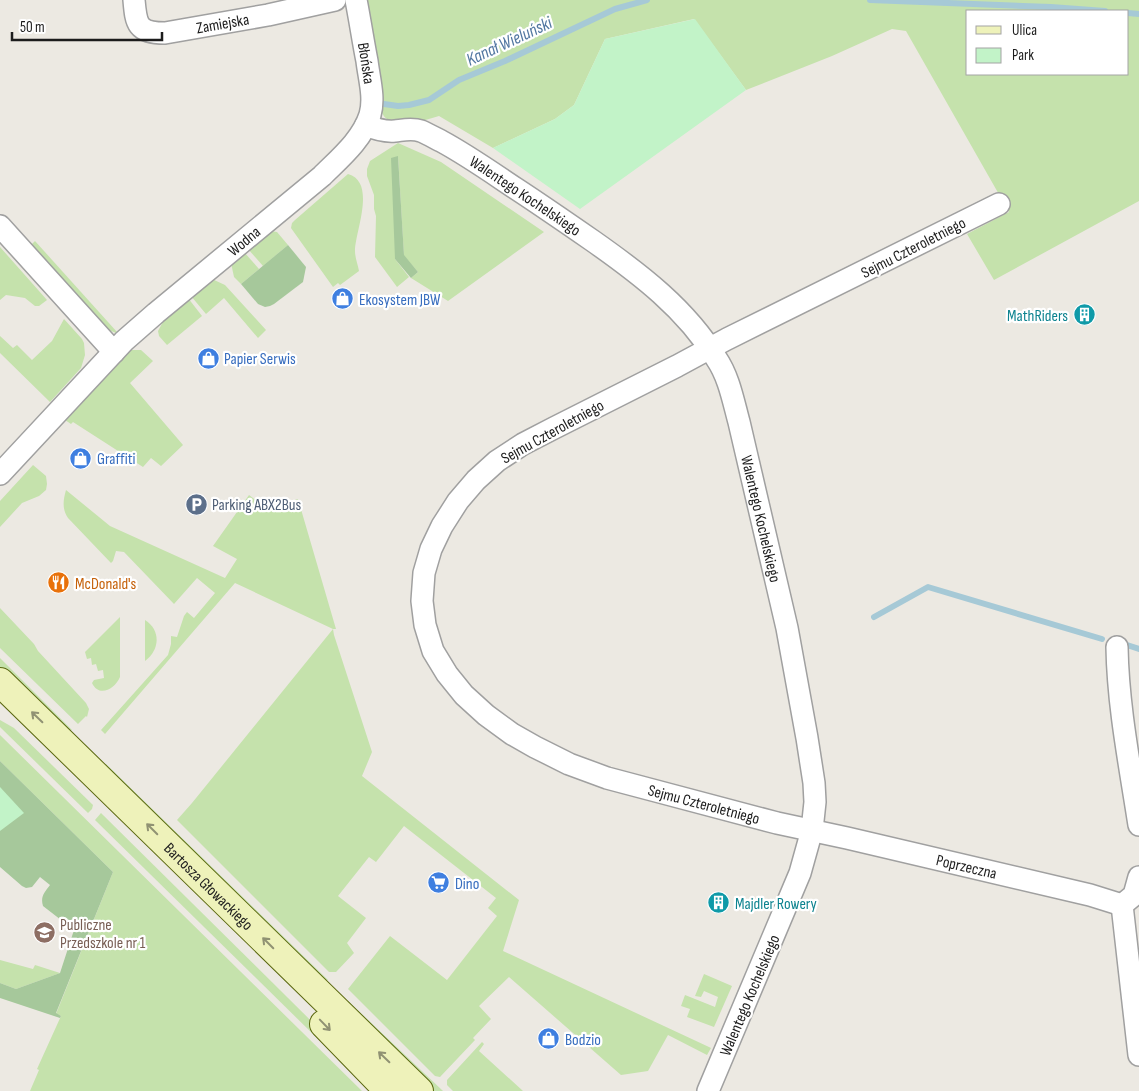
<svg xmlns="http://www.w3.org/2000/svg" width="1139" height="1091" font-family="'Sofia Sans Condensed',sans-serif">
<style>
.grass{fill:#c5e2ac;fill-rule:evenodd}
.forest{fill:#a6c89b}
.park{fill:#c2f3c8}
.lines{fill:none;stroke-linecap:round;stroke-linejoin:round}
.stream{stroke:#a6c9d6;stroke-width:6}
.street-casing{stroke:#a0a0a0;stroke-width:24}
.secondary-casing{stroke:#5a670f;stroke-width:30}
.street{stroke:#fff;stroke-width:21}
.secondary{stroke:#eef2ba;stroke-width:28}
.oneway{stroke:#909273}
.labels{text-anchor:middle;stroke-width:4.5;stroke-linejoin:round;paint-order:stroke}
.street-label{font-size:16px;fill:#1c1c1c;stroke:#fff}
.shop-label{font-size:16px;fill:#366cbe;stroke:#fff;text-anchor:start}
.culture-label{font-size:16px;fill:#0d838f;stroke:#fff;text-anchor:end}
.service-label{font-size:16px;fill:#4e5e75;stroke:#fff;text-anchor:start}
.food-label{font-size:16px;fill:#c56008;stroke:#fff;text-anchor:start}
.education-label{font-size:16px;fill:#785e54;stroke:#fff;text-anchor:start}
.water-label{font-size:18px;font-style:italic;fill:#5277a1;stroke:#fff}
</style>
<rect width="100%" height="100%" fill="#ece9e2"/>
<!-- grass -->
<g class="grass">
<path d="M366,0H1139V201L994,280L967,234L1009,212L906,31L892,29L832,56L746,90L694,19L605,39L574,105L555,119L493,148L439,116L422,121H390C385,118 383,116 381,110ZM968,11H1128V74H968Z"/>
<polygon points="398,143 441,162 544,232 448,301 411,278 418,272 404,256 398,156 395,259 409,277 397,287 375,257 376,216 374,209 374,195 367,176 367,169 370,161"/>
<path d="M348,174C377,182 355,232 355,251C355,258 358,265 359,271L340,285L338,283L333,287L291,228L292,223L295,220Z"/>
<polygon points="271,231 277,232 288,245 263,266 248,249"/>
<polygon points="35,241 117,332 116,333 109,330 104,326 31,245"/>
<polygon points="0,247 47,300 39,306 35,306 25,298 6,295 0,300"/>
<polygon points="244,252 259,269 241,284 234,277 231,263"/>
<polygon points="212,279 225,285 266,330 258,338 224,298 206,314 191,296"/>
<polygon points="188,298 202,316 167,345 159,336 158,331 164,320"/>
<polygon points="64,319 82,339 84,343 85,355 81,368 50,402 0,353 0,336 13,348 17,345 32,360 52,341"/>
<polygon points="130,350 141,350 153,361 130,383 183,445 161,466 151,458 143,467 73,422 71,424 65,420 126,351"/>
<polygon points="33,465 46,476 47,484 46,490 39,496 22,503 0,527 0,501"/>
<path d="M66,490L110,526L225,578L237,559L213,546L249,495L268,509L298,499L336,629H333L334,635L372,752L362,776L519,900L503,951L709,1047L711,1048L707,1055L668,1035L648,1071L621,1075L509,977L479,1006L491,1019L473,1038L475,1040L440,1077L435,1076L348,989L390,936L447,980L497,916L488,908L496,898L404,826L376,862L369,857L338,896L366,918L347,943L354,953L336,972H329L177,820L192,803L333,629L235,583L105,734L101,730L168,655L171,644V636L177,637L184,616L187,612L194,618L215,593L197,578L174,604L124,552L116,551L113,561L111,563L68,518C62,509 63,501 66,490Z"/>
<polygon points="0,608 34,644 38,651 86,703 89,709 87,717 86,716 78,724 0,648"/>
<path d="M120,617V677C115,689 99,698 92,683L94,680L104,678L103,670L98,671L96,664L92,665L91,658L87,659L85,652Z"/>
<path d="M145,620C161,630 160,650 145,661Z"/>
<polygon points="0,658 72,730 69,731 0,672"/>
<polygon points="0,720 14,728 93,805 92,809 88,813 0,727"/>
<polygon points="0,735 362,1091 30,1091 39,1070 37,1069 61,1016 56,1014 113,872 0,761"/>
<polygon points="106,764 328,980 325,981 105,766"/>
<polygon points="101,813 382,1091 371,1091 95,820"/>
<polygon points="0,960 33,969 35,965 60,973 16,989 0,983"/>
<polygon points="704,974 732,986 714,1027 687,1017 690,1009 681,1006 685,995 715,1007 718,997 704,991 701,997 695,996"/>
<polygon points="348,1001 443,1091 430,1091 347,1004"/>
<polygon points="482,1042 484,1044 479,1051 523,1091 453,1091 447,1085 447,1080"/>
</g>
<!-- forest -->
<g class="forest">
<polygon points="398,156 404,255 418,272 411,278 395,259 391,158"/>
<polygon points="288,245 306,267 303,282 274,304 270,306 265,307 258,304 241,284"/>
<path d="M0,761L113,872L56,1013L61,1016L60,1018L0,998V983L16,989L60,973L74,930L43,906C40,896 45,892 50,885L40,877L32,887L26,888L22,886L0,867Z"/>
</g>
<!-- park -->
<g class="park">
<polygon points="695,19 746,90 580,209 493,148 555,119 574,105 605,39"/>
<polygon points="0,787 24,813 0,831"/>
</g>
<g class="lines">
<!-- stream -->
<g class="stream">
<polyline points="870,0 1051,7 1105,11"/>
<polyline points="1128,13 1139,14"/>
<polyline points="384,104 398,106 409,105 429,100 459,80 505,61 615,9 647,0"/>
<polyline points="874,617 928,587 1102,639"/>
<polyline points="1127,645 1139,649"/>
</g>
<defs>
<g id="street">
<path id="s1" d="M134,0C136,24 137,33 165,33L268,15L335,0"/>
<path id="s2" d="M366,125C375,129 384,132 395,131C404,130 412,128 421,131C428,134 435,138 441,141C467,155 491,172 515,188C541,205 567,223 593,241C640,274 686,309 716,358C729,377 733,400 739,422L787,628L807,738L814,783L815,802L812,830L800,873L708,1091"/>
<path id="s3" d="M999,204L727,339L677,366L554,428L523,444L497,461L476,480L458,501L442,526L431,549L424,573L422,601L425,625L433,651L447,674L464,695L486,715L512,734L535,747L569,764L607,778L777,823L847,838L1090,895L1122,905L1139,1055"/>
<polyline points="0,226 114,352"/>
<path id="s4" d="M0,474L124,341L156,313L322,176C340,158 362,140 370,115C375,98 369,78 367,61C363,41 360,20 356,0"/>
<path d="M1117,647C1118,707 1130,766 1139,825"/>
<polyline points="1122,905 1134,895 1139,877"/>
</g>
<g id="secondary">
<path id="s5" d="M0,682L419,1091"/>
<polyline points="324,1024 389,1091"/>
</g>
</defs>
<!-- street casing -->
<use href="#street" class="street-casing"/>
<!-- secondary casing -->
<use href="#secondary" class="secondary-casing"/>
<!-- street -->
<use href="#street" class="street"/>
<!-- secondary -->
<use href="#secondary" class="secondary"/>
</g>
<!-- one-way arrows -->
<defs><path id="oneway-shaft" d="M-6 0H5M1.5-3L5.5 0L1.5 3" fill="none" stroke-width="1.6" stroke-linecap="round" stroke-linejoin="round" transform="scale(1.25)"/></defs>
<g class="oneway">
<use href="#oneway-shaft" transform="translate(37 717) rotate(-136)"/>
<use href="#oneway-shaft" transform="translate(152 829) rotate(-135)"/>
<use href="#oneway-shaft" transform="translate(268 943) rotate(-135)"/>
<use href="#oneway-shaft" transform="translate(325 1025) rotate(46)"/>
<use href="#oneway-shaft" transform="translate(384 1057) rotate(-136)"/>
</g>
<!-- icons -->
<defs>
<symbol id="shop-disc" viewBox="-11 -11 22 22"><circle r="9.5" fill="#3f7fe0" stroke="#fff"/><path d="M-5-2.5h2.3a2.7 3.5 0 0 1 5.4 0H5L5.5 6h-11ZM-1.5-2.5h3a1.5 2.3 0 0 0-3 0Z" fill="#fff"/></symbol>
<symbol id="building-disc" viewBox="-11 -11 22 22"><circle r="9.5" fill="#0f9aa8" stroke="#fff"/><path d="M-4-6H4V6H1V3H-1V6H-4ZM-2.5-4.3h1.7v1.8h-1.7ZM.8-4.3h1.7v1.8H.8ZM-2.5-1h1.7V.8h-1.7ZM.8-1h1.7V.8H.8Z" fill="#fff"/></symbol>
<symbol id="parking-disc" viewBox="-11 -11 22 22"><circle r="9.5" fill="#5c6f8a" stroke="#fff"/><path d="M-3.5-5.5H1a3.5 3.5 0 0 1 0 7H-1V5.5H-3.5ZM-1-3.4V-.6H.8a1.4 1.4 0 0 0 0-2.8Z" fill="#fff"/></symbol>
<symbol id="restaurant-disc" viewBox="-11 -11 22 22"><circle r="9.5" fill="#e8710a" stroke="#fff"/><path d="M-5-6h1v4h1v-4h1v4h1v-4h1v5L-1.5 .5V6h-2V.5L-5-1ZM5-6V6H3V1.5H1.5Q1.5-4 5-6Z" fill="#fff"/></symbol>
<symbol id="supermarket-disc" viewBox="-11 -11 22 22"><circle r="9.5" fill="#3f7fe0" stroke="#fff"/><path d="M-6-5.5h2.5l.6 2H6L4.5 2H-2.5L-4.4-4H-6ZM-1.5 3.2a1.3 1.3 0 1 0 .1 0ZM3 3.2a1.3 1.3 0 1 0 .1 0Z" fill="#fff"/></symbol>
<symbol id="school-disc" viewBox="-11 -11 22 22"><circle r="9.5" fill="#8d6e63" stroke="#fff"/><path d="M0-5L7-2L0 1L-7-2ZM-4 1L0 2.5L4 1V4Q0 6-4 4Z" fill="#fff"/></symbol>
</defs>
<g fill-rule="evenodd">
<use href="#shop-disc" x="330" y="286" width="25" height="25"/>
<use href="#building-disc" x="1072" y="302" width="25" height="25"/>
<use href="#shop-disc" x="196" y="346" width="25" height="25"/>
<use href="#shop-disc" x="68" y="446" width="25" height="25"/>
<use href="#parking-disc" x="184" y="492" width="25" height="25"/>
<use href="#restaurant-disc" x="46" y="570" width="25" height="25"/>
<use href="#supermarket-disc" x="426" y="870" width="25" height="25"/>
<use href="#building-disc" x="706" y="890" width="25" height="25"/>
<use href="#school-disc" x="32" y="920" width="25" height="25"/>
<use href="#shop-disc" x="536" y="1026" width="25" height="25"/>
</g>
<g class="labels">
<!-- street labels -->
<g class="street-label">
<text dy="6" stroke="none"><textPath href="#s1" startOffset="112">Zamiejska</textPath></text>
<text transform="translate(367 63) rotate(81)" y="6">Błońska</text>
<text dy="6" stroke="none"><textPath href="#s2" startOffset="179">Walentego Kochelskiego</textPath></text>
<text dy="6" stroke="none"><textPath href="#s4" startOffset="338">Wodna</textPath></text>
<text transform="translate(913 247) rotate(-27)" y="6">Sejmu Czteroletniego</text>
<text transform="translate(552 431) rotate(-29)" y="6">Sejmu Czteroletniego</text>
<text dy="6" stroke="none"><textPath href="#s2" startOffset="599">Walentego Kochelskiego</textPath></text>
<text dy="6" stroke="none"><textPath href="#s3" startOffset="1101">Sejmu Czteroletniego</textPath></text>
<text dy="6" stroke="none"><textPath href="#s3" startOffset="1371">Poprzeczna</textPath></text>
<text dy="6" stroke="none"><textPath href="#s5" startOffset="292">Bartosza Głowackiego</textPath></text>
<text transform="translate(749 995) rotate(-67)" y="6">Walentego Kochelskiego</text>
</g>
<!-- shop labels -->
<g class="shop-label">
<text x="359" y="305">Ekosystem JBW</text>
<text x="224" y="364">Papier Serwis</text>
<text x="97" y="464">Graffiti</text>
<text x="455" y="889">Dino</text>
<text x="565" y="1045">Bodzio</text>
</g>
<!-- culture labels -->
<g class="culture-label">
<text x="1068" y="321">MathRiders</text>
<text x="735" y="909" text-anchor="start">Majdler Rowery</text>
</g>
<!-- service labels -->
<g class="service-label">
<text x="212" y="510">Parking ABX2Bus</text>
</g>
<!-- food labels -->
<g class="food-label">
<text x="75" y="589">McDonald's</text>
</g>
<!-- education labels -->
<g class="education-label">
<text x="60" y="930">Publiczne<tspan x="60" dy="18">Przedszkole nr 1</tspan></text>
</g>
<!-- water labels -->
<g class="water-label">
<text transform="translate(509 41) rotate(-25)" y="6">Kanał Wieluński</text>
</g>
</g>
<!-- legend -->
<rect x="966" y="10" width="162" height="65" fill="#ffffff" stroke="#a4a4a4"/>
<rect x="976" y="26" width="25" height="8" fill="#eef2ba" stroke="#a4a4a4"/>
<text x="1012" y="35" font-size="15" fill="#1c1c1c">Ulica</text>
<rect x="976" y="48" width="25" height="15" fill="#c2f3c8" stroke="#a4a4a4"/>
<text x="1012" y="60" font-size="15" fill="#1c1c1c">Park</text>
<!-- scale -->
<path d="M12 32v8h150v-8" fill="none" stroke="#1c1c1c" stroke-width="2.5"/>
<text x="20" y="32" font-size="15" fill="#1c1c1c" stroke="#ffffff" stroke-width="4" paint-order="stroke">50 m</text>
</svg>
